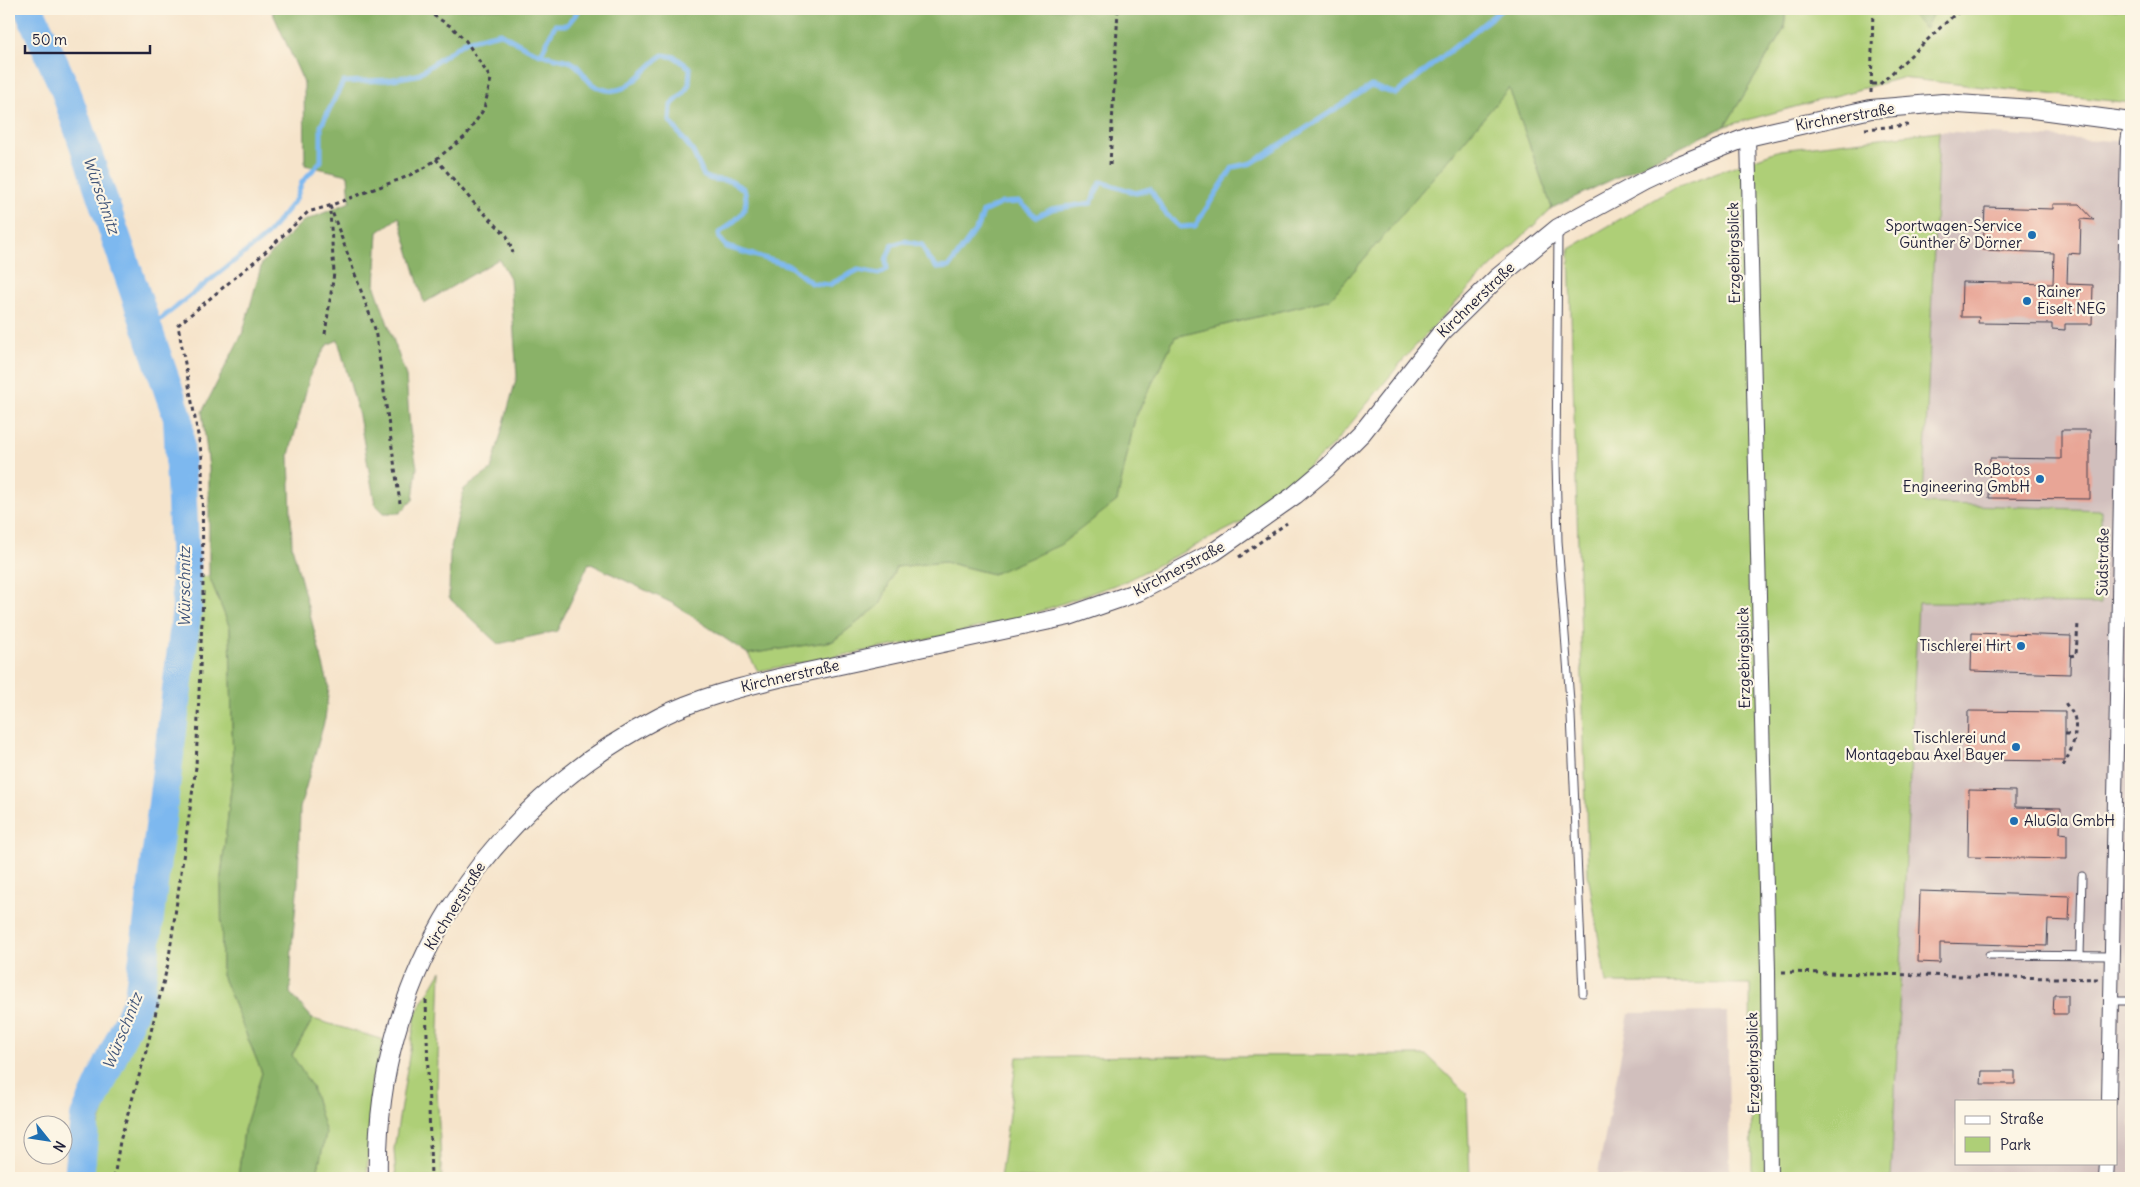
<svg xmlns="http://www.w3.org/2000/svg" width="2140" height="1187" font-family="Delius,sans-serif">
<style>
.industrial{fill:#d1bfbd;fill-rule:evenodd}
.green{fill:#aecf77;stroke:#687859}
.forest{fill:#8ab268;stroke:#566a52}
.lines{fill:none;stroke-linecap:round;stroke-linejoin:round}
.stream{stroke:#7db8ef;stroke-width:5}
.river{stroke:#7db8ef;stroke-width:30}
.building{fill:#e8a596}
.service-casing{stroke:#423f51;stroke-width:9}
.minor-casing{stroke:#423f51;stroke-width:16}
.tertiary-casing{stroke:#423f51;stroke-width:20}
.path{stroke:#423f51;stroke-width:3;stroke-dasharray:4 4;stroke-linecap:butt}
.service{stroke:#fff;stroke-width:7}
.minor{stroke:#fff;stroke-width:14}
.tertiary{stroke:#fff;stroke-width:18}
.poi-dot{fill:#1f6fb2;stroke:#fcf5e5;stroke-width:2}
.labels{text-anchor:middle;stroke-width:4.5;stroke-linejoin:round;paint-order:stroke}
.street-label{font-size:15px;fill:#22223b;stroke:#fcf5e5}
.poi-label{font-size:15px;fill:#22223b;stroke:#fcf5e5;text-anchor:end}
.water-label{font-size:16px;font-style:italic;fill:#42567a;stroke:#fcf5e5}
</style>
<rect width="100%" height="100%" fill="#fcf5e5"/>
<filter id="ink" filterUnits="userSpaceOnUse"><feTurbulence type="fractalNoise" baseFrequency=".02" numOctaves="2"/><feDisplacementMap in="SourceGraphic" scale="10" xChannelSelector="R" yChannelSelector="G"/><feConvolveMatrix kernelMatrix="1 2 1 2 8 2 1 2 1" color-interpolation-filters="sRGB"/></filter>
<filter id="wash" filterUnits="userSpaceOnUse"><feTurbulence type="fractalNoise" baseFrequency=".0096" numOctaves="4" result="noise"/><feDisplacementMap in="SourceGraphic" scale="20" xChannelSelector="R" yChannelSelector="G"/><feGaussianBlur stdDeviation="1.12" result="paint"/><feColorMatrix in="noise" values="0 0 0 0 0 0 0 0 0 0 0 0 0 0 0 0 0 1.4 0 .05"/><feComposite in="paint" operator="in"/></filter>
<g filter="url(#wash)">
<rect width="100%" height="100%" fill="#f6e4cb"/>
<!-- industrial -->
<g class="industrial">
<path d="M1939,131L2131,142V1178H1891L1918,603L2101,604L2100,510L1922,504ZM1956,1101H2116V1163H1956Z"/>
<polygon points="1727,1012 1730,1178 1597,1178 1629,1013"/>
</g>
<!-- green -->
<g class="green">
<polygon points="1786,9 1906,9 1925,28 1935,9 2131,9 2131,103 1901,78 1725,126 1784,29"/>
<polygon points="1509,87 1552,208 1475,282 1409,353 1333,445 1252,517 1126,581 1027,616 925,640 758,671 748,654 833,641 880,605 896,567 945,562 993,574 1117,501 1135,418 1175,337 1330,299"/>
<polygon points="1939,131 1923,503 2101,510 2101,604 1918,603 1891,1178 1752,1178 1750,984 1606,983 1588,874 1569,249 1675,187 1780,150"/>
<polygon points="209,576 230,628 233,771 221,877 222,975 262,1073 244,1130 238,1178 89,1178 90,1160 101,1118 141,1007 149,969 175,775 185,721 182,678 192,620 191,578"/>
<polygon points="441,971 437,1089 442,1178 396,1178 394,1149 416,1013"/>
<polygon points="313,1019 384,1040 371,1083 367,1178 316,1178 326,1133 292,1055"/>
<polygon points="1427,1055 1467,1094 1470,1178 1000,1178 1017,1057"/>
</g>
<!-- forest -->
<g class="forest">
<polygon points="271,9 1786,9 1784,29 1725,126 1552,208 1509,88 1330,299 1175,337 1135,418 1117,501 1060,545 993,574 945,562 896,567 880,605 833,641 748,654 674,604 589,563 557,631 498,644 449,598 450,552 464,489 491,470 517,376 510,278 499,259 424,303 399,217 378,232 375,287 406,376 410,430 417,467 413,500 400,513 384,513 375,504 359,416 338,340 327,345 311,372 289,455 292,546 329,687 325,719 300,808 298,883 292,945 290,993 313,1019 292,1055 312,1087 326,1133 316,1178 238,1178 244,1130 262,1073 222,975 221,877 233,771 230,628 209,576 209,468 202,412 243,332 262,263 302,222 350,202 348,175 305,165 304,83"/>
<polygon points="1906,9 1935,9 1925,29"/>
</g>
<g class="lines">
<!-- stream -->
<g class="stream">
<polyline points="541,54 555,25 567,25 580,9"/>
<path d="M148,329L266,236L296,199L302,182L321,161V126L343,82L387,80L417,75L466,41L500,33C513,40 527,50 541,54C551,58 562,58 571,62C581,66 584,78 592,84C625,105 641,70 663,55L675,57L690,68L689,84L684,93L671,105L670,121L693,152L704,176L711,179L730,181L744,189C752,213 735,220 719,233L720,239L727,247L790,266L811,283L829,285L858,270L879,274L887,269L886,260L892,245L904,241L922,245L928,258L937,268L949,267L979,225L983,212L1002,203L1020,202L1036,217L1052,209L1091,203L1101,182L1136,193L1150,189L1166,214L1180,227L1195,226L1233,167L1252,163L1371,86L1396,94L1502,9"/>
</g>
<!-- river -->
<polyline class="river" points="29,9 65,89 178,418 187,608 139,998 85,1117 79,1178"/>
</g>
<g id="blocks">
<!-- building -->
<g class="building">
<polygon points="2053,204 2079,204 2094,220 2081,219 2080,254 2068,253 2067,284 2093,285 2092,324 2065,324 2065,330 2052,329 2052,324 1978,323 1979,317 1961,317 1962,282 2053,284 2054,253 1983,250 1985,207 2053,209"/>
<polygon points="2061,430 2090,430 2090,499 1989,498 1990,458 2061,459"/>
<polygon points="1972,633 2071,636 2070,674 1971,671"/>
<polygon points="1968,711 2065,712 2065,761 1967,760"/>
<polygon points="1969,790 2015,791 2015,807 2061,808 2060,833 2067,834 2067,859 1968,857"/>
<polygon points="1920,891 2070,896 2069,921 2048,920 2047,946 1940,943 1940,963 1918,962"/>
<polygon points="2054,995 2068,995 2068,1014 2053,1014"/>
<polygon points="1982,1071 2015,1071 2015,1084 1981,1084"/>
</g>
</g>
</g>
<g filter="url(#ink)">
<use href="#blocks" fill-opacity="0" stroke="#423f51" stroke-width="1"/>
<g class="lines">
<defs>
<g id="service">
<polyline points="1558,231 1556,462 1558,541 1571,715 1583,993"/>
<polyline points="1989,955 2111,956"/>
<polyline points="2080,955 2082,876"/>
<polyline points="2111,1001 2131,1001"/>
</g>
<g id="minor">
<polyline points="1748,137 1768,971 1770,1178"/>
<polyline points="2109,1101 2128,142 2131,123"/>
<polyline points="2106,1178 2107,1163"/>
</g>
<path id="tertiary" d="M378,1178C373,979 485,807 660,717C698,698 738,688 779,678L1069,616L1138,592L1214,552L1295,495L1327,468L1362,433L1442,332L1497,278L1558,228L1644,181L1678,165L1748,137L1871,109L1943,103L2033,109L2131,122"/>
</defs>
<!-- service casing -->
<use href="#service" class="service-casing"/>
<!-- minor casing -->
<use href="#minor" class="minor-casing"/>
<!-- tertiary casing -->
<use href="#tertiary" class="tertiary-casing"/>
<!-- path -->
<g class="path">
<polyline points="1872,84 1880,84 1954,15 1965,9"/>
<polyline points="1871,93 1873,9"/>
<polyline points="1865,129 1908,125"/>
<polyline points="436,159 473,202 507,236 513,253"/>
<polyline points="1110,165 1118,9"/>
<polyline points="330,206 375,329 400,503"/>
<polyline points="325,334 334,273 330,212"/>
<polyline points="1239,557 1287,523"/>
<polyline points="2070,656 2076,655 2078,623"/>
<polyline points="2065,734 2074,734"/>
<path d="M2063,766C2071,752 2079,733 2074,716C2072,711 2067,707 2065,702"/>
<polyline points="1782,972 2098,979"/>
<polyline points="426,1000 431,1178"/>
<polyline points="114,1178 120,1141 144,1059 168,964 196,767 203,594 202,457 178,325 261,256 308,212 329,206 406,177 426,167 466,136 484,109 491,79 466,41 452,27 423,9"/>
</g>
<!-- service -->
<use href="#service" class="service"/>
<!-- minor -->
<use href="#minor" class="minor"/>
<!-- tertiary -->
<use href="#tertiary" class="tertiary"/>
</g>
</g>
<!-- markers -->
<g class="poi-dot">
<circle cx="2032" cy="235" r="5"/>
<circle cx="2027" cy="301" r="5"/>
<circle cx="2040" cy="479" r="5"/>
<circle cx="2021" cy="646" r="5"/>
<circle cx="2016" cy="747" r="5"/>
<circle cx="2014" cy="821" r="5"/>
</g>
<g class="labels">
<!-- street labels -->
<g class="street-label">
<text transform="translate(1845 117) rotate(-10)" y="5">Kirchnerstraße</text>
<text transform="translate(1734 253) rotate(-91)" y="5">Erzgebirgsblick</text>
<text transform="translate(1476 300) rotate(-44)" y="5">Kirchnerstraße</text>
<text transform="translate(2103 562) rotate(-89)" y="5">Südstraße</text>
<text transform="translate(1179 569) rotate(-28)" y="5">Kirchnerstraße</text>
<text transform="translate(1744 658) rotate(-91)" y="5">Erzgebirgsblick</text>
<text transform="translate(790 676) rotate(-13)" y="5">Kirchnerstraße</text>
<text transform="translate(455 906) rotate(-58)" y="5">Kirchnerstraße</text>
<text transform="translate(1753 1063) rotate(-91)" y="5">Erzgebirgsblick</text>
</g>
<!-- poi labels -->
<g class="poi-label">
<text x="2022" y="231">Sportwagen-Service<tspan x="2022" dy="17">Günther &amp; Dörner</tspan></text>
<text x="2037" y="297" text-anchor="start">Rainer<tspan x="2037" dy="17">Eiselt NEG</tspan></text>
<text x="2030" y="475">RoBotos<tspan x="2030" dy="17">Engineering GmbH</tspan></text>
<text x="2011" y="651">Tischlerei Hirt</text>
<text x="2006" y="743">Tischlerei und<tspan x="2006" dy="17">Montagebau Axel Bayer</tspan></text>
<text x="2024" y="826" text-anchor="start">AluGla GmbH</text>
</g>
<!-- water labels -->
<g class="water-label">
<text transform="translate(102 195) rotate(71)" y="6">Würschnitz</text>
<text transform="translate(184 587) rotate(-90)" y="6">Würschnitz</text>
<text transform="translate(122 1031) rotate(-68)" y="6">Würschnitz</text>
</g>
</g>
<!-- margin -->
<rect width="2140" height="1187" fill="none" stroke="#fcf5e5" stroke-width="30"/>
<!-- legend -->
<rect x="1955" y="1100" width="162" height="65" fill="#fcf5e5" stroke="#a5a1a1"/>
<rect x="1965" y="1116" width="25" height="8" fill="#ffffff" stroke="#a5a1a1"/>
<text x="2000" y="1124" font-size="15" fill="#22223b">Straße</text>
<rect x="1965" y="1137" width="25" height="15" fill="#aecf77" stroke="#a5a1a1"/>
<text x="2000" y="1150" font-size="15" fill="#22223b">Park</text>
<!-- north arrow -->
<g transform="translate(48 1140) rotate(120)"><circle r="24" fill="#fcf5e5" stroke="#a5a1a1"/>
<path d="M0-4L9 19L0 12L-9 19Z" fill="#1f6fb2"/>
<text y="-8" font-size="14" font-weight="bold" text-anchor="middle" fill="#22223b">N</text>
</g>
<!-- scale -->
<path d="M25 45v8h125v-8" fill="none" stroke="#22223b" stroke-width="2.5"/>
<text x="32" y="45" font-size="15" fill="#22223b" stroke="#fcf5e5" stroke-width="4" paint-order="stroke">50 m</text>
</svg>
